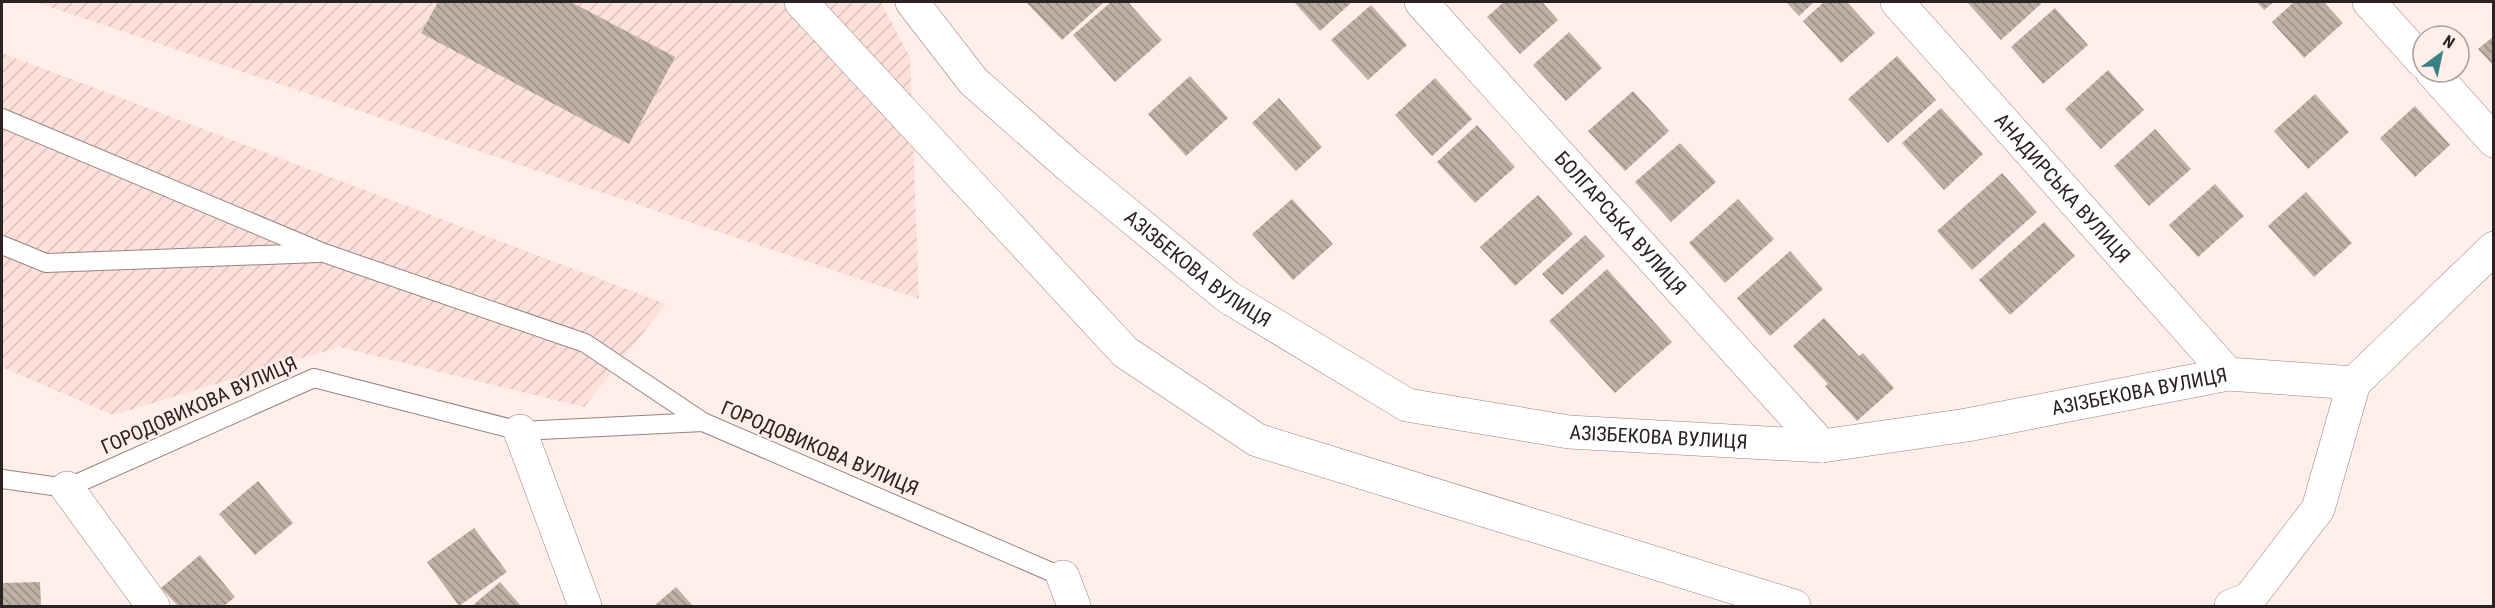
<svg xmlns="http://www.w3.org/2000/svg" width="2495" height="608" font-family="'Roboto Condensed',sans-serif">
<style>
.industrial{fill:url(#industrial-furrows)}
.building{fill:url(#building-back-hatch)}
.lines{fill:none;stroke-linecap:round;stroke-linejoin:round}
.lane-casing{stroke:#968380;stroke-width:20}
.street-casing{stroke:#968380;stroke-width:34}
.lane{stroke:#fff;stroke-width:18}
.street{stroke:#fff;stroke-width:33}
.labels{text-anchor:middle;stroke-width:4.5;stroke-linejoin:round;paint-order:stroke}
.street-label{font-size:20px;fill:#2b2321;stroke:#ffeeea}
</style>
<defs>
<pattern id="industrial-furrows" width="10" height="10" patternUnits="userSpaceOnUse" patternTransform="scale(1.5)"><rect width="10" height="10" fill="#fee0da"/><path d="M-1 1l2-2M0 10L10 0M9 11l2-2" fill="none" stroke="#dac0bb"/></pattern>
<pattern id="building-back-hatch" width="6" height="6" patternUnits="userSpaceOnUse" patternTransform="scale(1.5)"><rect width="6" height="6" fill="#beb0a3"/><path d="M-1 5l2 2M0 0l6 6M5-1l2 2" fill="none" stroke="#9b8f84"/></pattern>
</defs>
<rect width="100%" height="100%" fill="#ffeeea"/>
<!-- industrial -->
<g class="industrial">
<polygon points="35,2 881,2 910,58 919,299"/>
<polygon points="2,53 666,304 584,407 339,347 113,415 2,367"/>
</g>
<!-- building -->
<g class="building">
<polygon points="438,2 571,2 675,57 629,144 421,33"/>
<polygon points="1026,2 1104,2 1062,40"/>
<polygon points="1111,2 1128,2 1162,40 1115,82 1073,35"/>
<polygon points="1294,2 1352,2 1320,31"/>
<polygon points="1504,2 1542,2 1558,20 1520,54 1487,17"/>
<polygon points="1786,2 1814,2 1799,16"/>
<polygon points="1824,2 1847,2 1875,33 1841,63 1803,21"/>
<polygon points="1967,2 2043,2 2001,40"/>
<polygon points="2257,2 2274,2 2264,10"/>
<polygon points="2294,2 2324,2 2343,23 2304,58 2272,22"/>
<polygon points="1371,5 1407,45 1368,80 1331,40"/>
<polygon points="2055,8 2088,45 2043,84 2011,47"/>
<polygon points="1569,32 1602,68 1566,101 1533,65"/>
<polygon points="2494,36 2494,66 2478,49"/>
<polygon points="1897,56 1936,100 1888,143 1848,99"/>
<polygon points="2108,70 2144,110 2101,149 2065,109"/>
<polygon points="1190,76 1228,118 1186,156 1148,114"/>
<polygon points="1435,78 1472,119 1432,156 1395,115"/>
<polygon points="1633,91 1669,131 1625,171 1588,131"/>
<polygon points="2315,94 2349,132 2308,169 2274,131"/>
<polygon points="1279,98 1322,147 1296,171 1252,123"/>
<polygon points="2415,106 2450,145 2415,177 2380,138"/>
<polygon points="1941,108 1983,154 1944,190 1902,143"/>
<polygon points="1477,125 1515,167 1475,203 1437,162"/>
<polygon points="2155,129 2191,169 2149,206 2114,166"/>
<polygon points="1680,143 1716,182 1671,222 1635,182"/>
<polygon points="2002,173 2037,212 1972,270 1937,231"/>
<polygon points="2215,184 2244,216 2198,257 2169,225"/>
<polygon points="2306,192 2352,243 2314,277 2268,226"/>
<polygon points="1538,195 1573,234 1515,286 1480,247"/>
<polygon points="1292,199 1333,244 1293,280 1252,234"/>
<polygon points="1738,199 1774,239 1725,283 1689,243"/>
<polygon points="2044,222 2075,256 2010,315 1979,280"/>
<polygon points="1585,235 1605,256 1562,295 1542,274"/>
<polygon points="1790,251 1823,289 1770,336 1737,298"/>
<polygon points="1607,269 1672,342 1615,393 1549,321"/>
<polygon points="1824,318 1859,356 1863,353 1894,388 1857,421 1825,386 1828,384 1793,346"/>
<polygon points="258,481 293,523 255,555 219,514"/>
<polygon points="474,528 507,572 459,606 427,562"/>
<polygon points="200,555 235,597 224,606 178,606 161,588"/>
<polygon points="40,582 41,606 2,606 2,583"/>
<polygon points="500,582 521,606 472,606"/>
<polygon points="676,587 693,606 654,606"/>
</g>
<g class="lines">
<defs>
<g id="lane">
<polyline points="2,118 324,253 585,343 703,422"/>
<polyline points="2,245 46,263 319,253"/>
<polyline points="2,479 67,488 314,378 520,431 703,422 1063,577"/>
</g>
<g id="street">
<polyline points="801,2 1125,352 1257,440 1794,606"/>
<path id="s1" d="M912,2L973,81L1069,166L1228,297L1407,405L1569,432L1822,446L1967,425L2228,374L2354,383L2494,248"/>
<path id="s2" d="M1421,2L1822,446"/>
<path id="s3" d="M1897,2L2228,374"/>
<polyline points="2369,2 2423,62"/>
<polyline points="2432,72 2494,141"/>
<polyline points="520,431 585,606"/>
<polyline points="67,488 153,606"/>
<polyline points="1063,577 1074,606"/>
<polyline points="2231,606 2249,599 2318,509 2354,383"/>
</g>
</defs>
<!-- lane casing -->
<use href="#lane" class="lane-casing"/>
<!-- street casing -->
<use href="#street" class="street-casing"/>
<!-- lane -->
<use href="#lane" class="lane"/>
<!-- street -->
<use href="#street" class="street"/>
</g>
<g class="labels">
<!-- street labels -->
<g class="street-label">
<text dy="7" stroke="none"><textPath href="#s3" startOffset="249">АНАДИРСЬКА ВУЛИЦЯ</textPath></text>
<text dy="7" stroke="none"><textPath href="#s2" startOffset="298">БОЛГАРСЬКА ВУЛИЦЯ</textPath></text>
<text dy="7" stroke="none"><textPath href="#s1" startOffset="393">АЗІЗБЕКОВА ВУЛИЦЯ</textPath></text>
<text dy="7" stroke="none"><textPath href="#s1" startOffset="1383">АЗІЗБЕКОВА ВУЛИЦЯ</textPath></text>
<text transform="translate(199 405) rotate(-24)" y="7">ГОРОДОВИКОВА ВУЛИЦЯ</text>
<text dy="7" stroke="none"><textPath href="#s1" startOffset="897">АЗІЗБЕКОВА ВУЛИЦЯ</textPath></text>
<text transform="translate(820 448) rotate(23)" y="7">ГОРОДОВИКОВА ВУЛИЦЯ</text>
</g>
</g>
<!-- border -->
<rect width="2495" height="608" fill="none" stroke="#2b2321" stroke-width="6"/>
<!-- north arrow -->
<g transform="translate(2441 54) rotate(33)"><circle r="28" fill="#ffeeea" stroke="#aa9d9a" stroke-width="1.5"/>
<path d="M0-4.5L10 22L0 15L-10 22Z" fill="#388185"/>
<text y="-9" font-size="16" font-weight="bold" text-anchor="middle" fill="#2b2321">N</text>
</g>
</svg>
